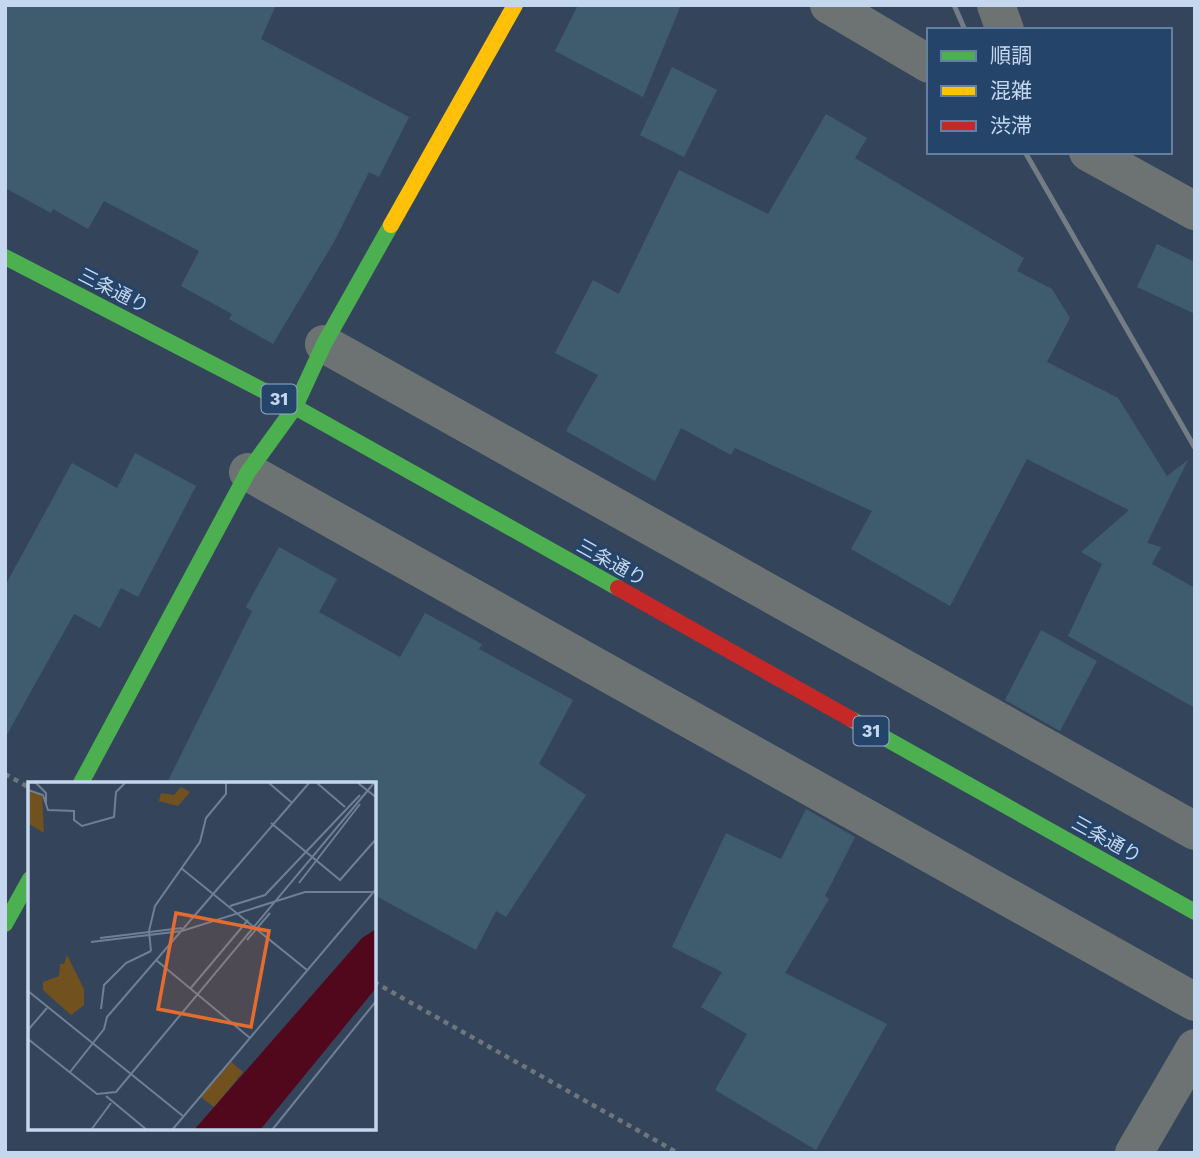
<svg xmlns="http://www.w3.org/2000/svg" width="1200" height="1158" font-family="'Work Sans','Noto Sans JP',sans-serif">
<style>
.building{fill:#3f5c6f}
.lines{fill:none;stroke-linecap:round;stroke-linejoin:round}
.path{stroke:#6e767c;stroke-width:4.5;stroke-dasharray:5 5;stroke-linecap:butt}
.street{stroke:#6c7372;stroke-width:38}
.fast{stroke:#4caf50;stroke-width:16}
.slow{stroke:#ffc107;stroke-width:16}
.jam{stroke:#c62828;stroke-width:16}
.rail{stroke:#757d84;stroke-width:5}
.labels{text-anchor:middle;stroke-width:6;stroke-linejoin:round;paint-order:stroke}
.shield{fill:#25446a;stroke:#95abc7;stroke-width:2}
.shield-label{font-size:18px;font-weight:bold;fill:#c5d7ef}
.street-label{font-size:19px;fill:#c5d7ef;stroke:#25446a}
.inset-road{fill:none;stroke:#6e7f96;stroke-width:2}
.view{fill:#e36c2e;fill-opacity:0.15;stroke:#e36c2e;stroke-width:3.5}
.inset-edge{fill:none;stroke:#c5d7ef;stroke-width:3.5}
</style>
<rect width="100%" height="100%" fill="#34455b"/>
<!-- building -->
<g class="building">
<polygon points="5,5 276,5 261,39 409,117 379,177 369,172 335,240 273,344 229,319 232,314 181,286 199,251 104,201 88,229 53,209 51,213 5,188"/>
<polygon points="578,5 681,5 643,97 555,51"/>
<polygon points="672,67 717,90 684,157 640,135"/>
<polygon points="826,114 867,138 855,158 1024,258 1017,271 1052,289 1070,318 1047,362 1118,398 1167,476 1188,460 1147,543 1161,547 1152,564 1195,588 1195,708 1068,636 1102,564 1081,552 1129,510 1027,459 950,606 851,549 872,511 735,448 731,455 681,428 655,481 566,431 598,375 555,353 593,280 619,294 679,170 768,214"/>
<polygon points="1157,244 1195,262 1195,314 1137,287"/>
<polygon points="135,453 196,486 138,597 121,588 100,628 74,614 5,738 5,586 72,463 117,488"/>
<polygon points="279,547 337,579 319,612 400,657 425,613 482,644 479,649 573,700 539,764 586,795 506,917 496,911 476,950 374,895 374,783 167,783 252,611 246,607"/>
<polygon points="1041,630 1097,661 1060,731 1005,700"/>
<polygon points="806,809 855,837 825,896 829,899 785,973 887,1024 816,1150 715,1090 747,1034 701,1007 722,972 672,947 726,833 781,859"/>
</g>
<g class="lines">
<!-- path -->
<g class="path">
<polyline points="5,774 30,788"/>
<polyline points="374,982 678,1153"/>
</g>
<!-- street -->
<g class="street">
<polyline points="829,5 929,64"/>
<polyline points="996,5 1005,30"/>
<polyline points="1088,152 1195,211"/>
<polyline points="324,344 1195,831"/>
<polyline points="248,472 1195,1002"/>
<polyline points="1134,1153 1195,1048"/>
</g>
<!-- fast -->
<g class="fast">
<polyline points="5,257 295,407 618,588"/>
<polyline points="851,719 1195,912"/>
<polyline points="81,783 248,472 295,407 324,344 391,225"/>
<polyline points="5,924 30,879"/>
</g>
<!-- slow -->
<polyline class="slow" points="391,225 515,5"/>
<!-- jam -->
<polyline class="jam" points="618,588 851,719"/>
<!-- rail -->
<g class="rail">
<polyline points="954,5 965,30"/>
<polyline points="1025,152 1195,448"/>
</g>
</g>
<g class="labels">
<!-- shield labels -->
<g class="shield">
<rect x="261.5" y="384.5" width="35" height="29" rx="5"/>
<rect x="853.5" y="716.5" width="35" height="29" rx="5"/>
</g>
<g class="shield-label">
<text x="279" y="405">31</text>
<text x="871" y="737">31</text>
</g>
<!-- street labels -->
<g class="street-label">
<text transform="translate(114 290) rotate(27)" y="7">三条通り</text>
<text transform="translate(612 562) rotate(29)" y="7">三条通り</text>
<text transform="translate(1107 839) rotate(29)" y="7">三条通り</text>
</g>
</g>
<!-- overview -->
<g transform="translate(28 782)">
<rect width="348" height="348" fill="#34455b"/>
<path d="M153,5L162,10L150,24L131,19L133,11L146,13ZM0,9L14,13L16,51L0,41ZM39,173L56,207V223L43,233L15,208V200L31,194L32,182H36ZM203,280L215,290L186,325L173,315Z" fill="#71521e"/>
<path d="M348,147V206L232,348H166L334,156Z" fill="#51081d"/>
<path class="inset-road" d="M8,1L18,11V22M241,1L263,20M289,1L317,25M330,1L349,16M0,8L15,13L20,28L46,29V38L54,44L86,35L88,10L97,1M243,41L312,98L349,56M153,86L279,188M271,101L332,22M202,124L237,113L332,13M72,156L154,146M219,158L242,131M63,160L154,149L277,110H349M123,169L121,149L127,124L172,60L178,36L198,12V1M128,178L222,256M162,207L220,138M0,209L155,334M73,227L76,203L98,181L123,169M0,248L19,226M0,257L69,312L88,310L346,1M42,290L76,247L79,235L281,1M78,314L119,348M63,348L83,321M144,348L349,106M244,348L349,218"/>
<path class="view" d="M148,131L241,149L223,245L130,227Z"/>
<rect width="348" height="348" class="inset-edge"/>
</g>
<!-- border -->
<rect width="1200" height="1158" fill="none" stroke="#c5d7ef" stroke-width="14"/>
<!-- legend -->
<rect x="927" y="28" width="245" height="126" fill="#25446a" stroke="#657f9f" stroke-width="2"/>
<rect x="941" y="51" width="35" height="10" fill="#4caf50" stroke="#657f9f" stroke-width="2"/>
<text x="990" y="63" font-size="21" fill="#c5d7ef">順調</text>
<rect x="941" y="86" width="35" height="10" fill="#ffc107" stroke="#657f9f" stroke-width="2"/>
<text x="990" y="98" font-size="21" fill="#c5d7ef">混雑</text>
<rect x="941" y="121" width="35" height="10" fill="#c62828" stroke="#657f9f" stroke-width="2"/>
<text x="990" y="133" font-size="21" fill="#c5d7ef">渋滞</text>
</svg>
